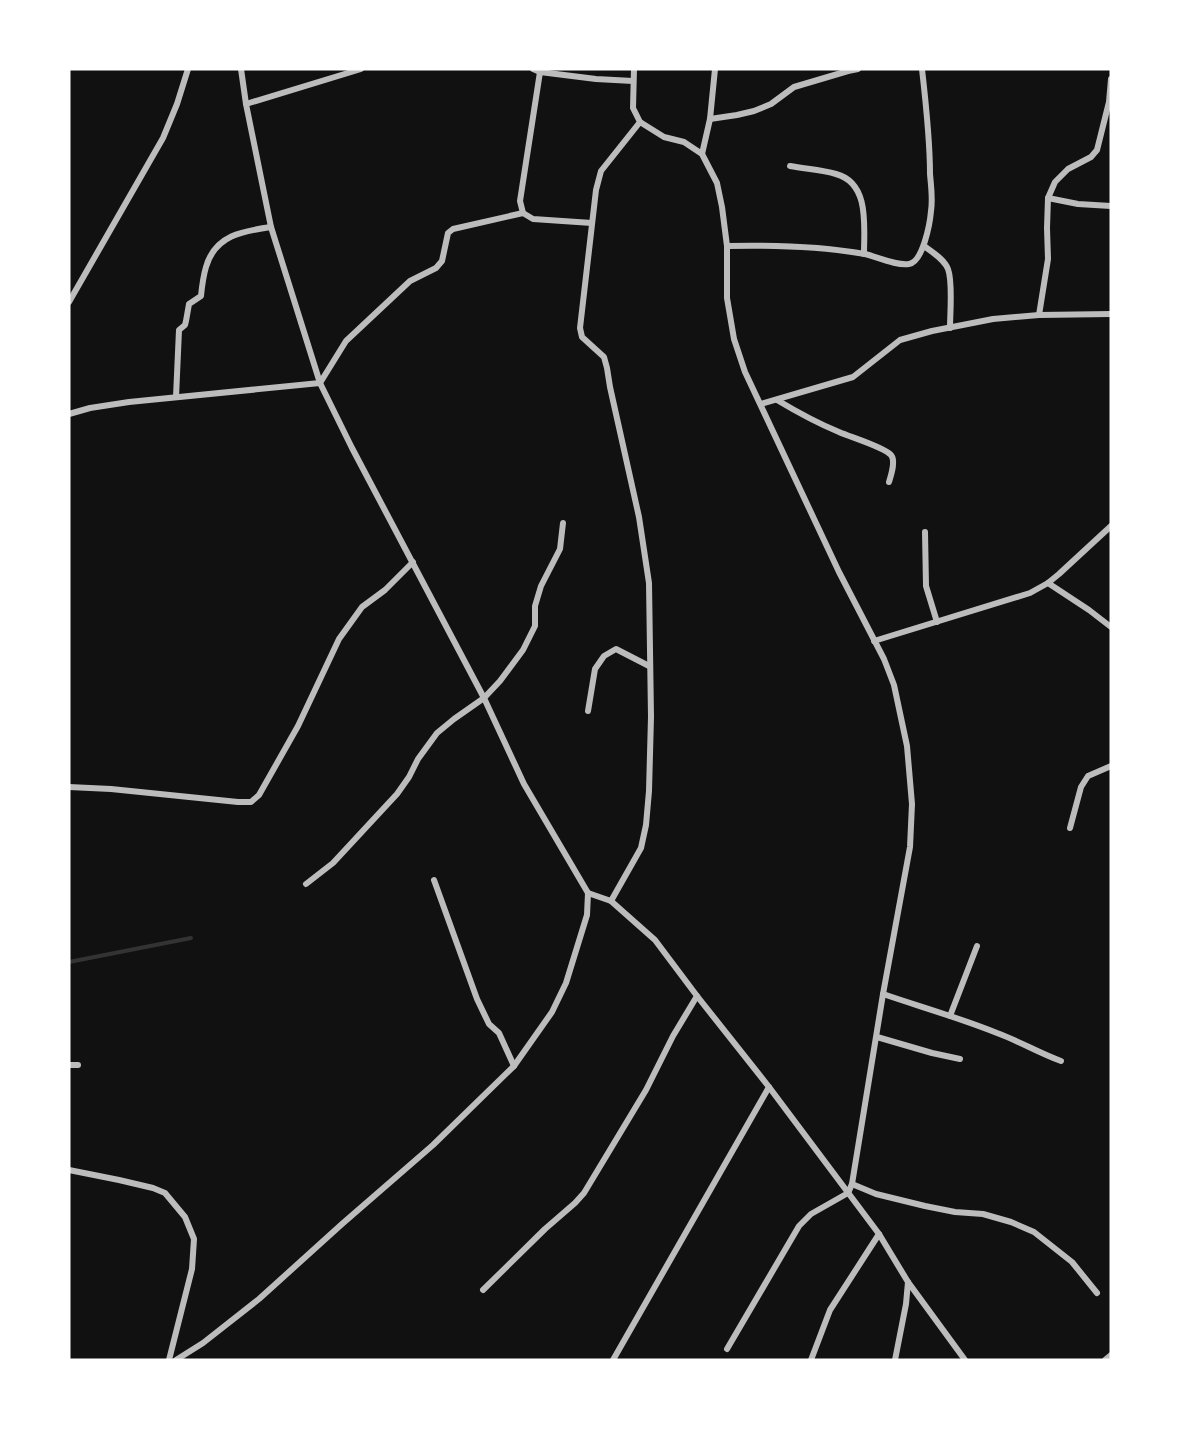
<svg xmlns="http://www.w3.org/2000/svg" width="1180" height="1429" font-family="Mulish,sans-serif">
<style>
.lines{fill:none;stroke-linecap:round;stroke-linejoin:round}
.stream{stroke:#333;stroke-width:4}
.minor{stroke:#bcbcbc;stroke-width:6}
</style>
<rect width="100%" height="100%" fill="#111"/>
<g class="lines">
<!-- stream -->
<polyline class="stream" points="69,962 191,938"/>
<!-- minor -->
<g class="minor">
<polyline points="533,69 540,72 596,79 633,81"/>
<polyline points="634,69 633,108 640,122 664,137 684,142 702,154 717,183 722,207 727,246 727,298 734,339 745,372 839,572 884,659 894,685 907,746 912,804 910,847 883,994 852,1184 848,1193 811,1214 799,1226 727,1349"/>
<polyline points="540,72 520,201 523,213 533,219 592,223"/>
<polyline points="246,104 361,69"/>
<polyline points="710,119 737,115 754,111 771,104 794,87 848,71 858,69"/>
<polyline points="702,154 710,119 715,69"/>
<path d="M790,166C806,169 822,170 836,174C870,183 864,227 864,254"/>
<polyline points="1048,198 1078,204 1111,206"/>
<path d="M727,246C773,245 819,246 865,254C877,257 897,266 909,264C923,262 930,223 931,211C933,199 931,186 930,174C930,139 926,104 922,69"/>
<path d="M924,246C932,252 944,259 948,269C953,282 950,313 950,328"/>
<polyline points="69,302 163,138 177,104 188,69"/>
<polyline points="1039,315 1048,259 1047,228 1048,198 1055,182 1068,169 1091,157 1097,150 1109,102 1111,79"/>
<path d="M176,397L179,330L185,325L186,321L189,304L201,296C202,286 203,277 206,267C215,235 243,231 271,227"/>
<path d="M777,400C797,412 817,423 839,432C850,437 884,447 891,455C896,461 891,475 889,482"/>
<polyline points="761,404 853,377 900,340 932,331 993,319 1039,315 1111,314"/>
<polyline points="69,414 90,408 129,402 320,383 346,341 410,281 436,268 442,261 448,233 453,229 523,213"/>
<polyline points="925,532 926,586 937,622"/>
<polyline points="1048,583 1089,610 1111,627"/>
<polyline points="874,641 1030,593 1048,583 1059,574 1111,526"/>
<polyline points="588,711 595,669 604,656 616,649 649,666"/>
<polyline points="69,787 111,789 238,802 251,802 259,795 298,726 339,639 362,607 385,590 413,562"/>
<polyline points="1070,828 1081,787 1088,776 1111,766"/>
<polyline points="434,880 477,999 489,1024 499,1033 514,1066"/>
<polyline points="306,884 333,863 397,794 409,777 418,759 437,733 454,719 484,698 500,681 523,650 535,626 535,606 541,586 560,549 563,523"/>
<polyline points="588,893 611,901 655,940 697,996 769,1087 879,1234 908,1282 965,1360"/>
<polyline points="611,901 641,848 646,825 649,791 651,717 649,583 639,517 610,387 607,368 604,357 582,337 580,328 596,190 601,171 640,122"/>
<path d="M883,994C921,1007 960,1018 997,1033C1019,1041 1039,1053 1061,1061"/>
<polyline points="950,1016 977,946"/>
<polyline points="877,1037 932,1053 960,1059"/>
<polyline points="69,1065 78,1065"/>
<polyline points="69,1170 119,1180 153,1188 165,1193 185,1217 194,1239 192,1269 169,1360"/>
<polyline points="852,1184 876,1194 925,1206 955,1212 983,1214 1011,1222 1034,1232 1072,1262 1097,1293"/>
<polyline points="483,1290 545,1229 575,1203 584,1193 646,1090 673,1036 697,996"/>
<polyline points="176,1360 203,1343 259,1299 342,1224 433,1145 514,1066 552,1012 566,983 587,915 588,893 524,784 484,698 352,448 320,383 271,227 246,104 241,69"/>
<polyline points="613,1360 769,1087"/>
<polyline points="811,1360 830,1310 879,1234"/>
<polyline points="895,1360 906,1304 908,1282"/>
<polyline points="1105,1360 1111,1355"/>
</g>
</g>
<!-- border -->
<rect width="1180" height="1429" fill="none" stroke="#ffffff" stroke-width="141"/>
</svg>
